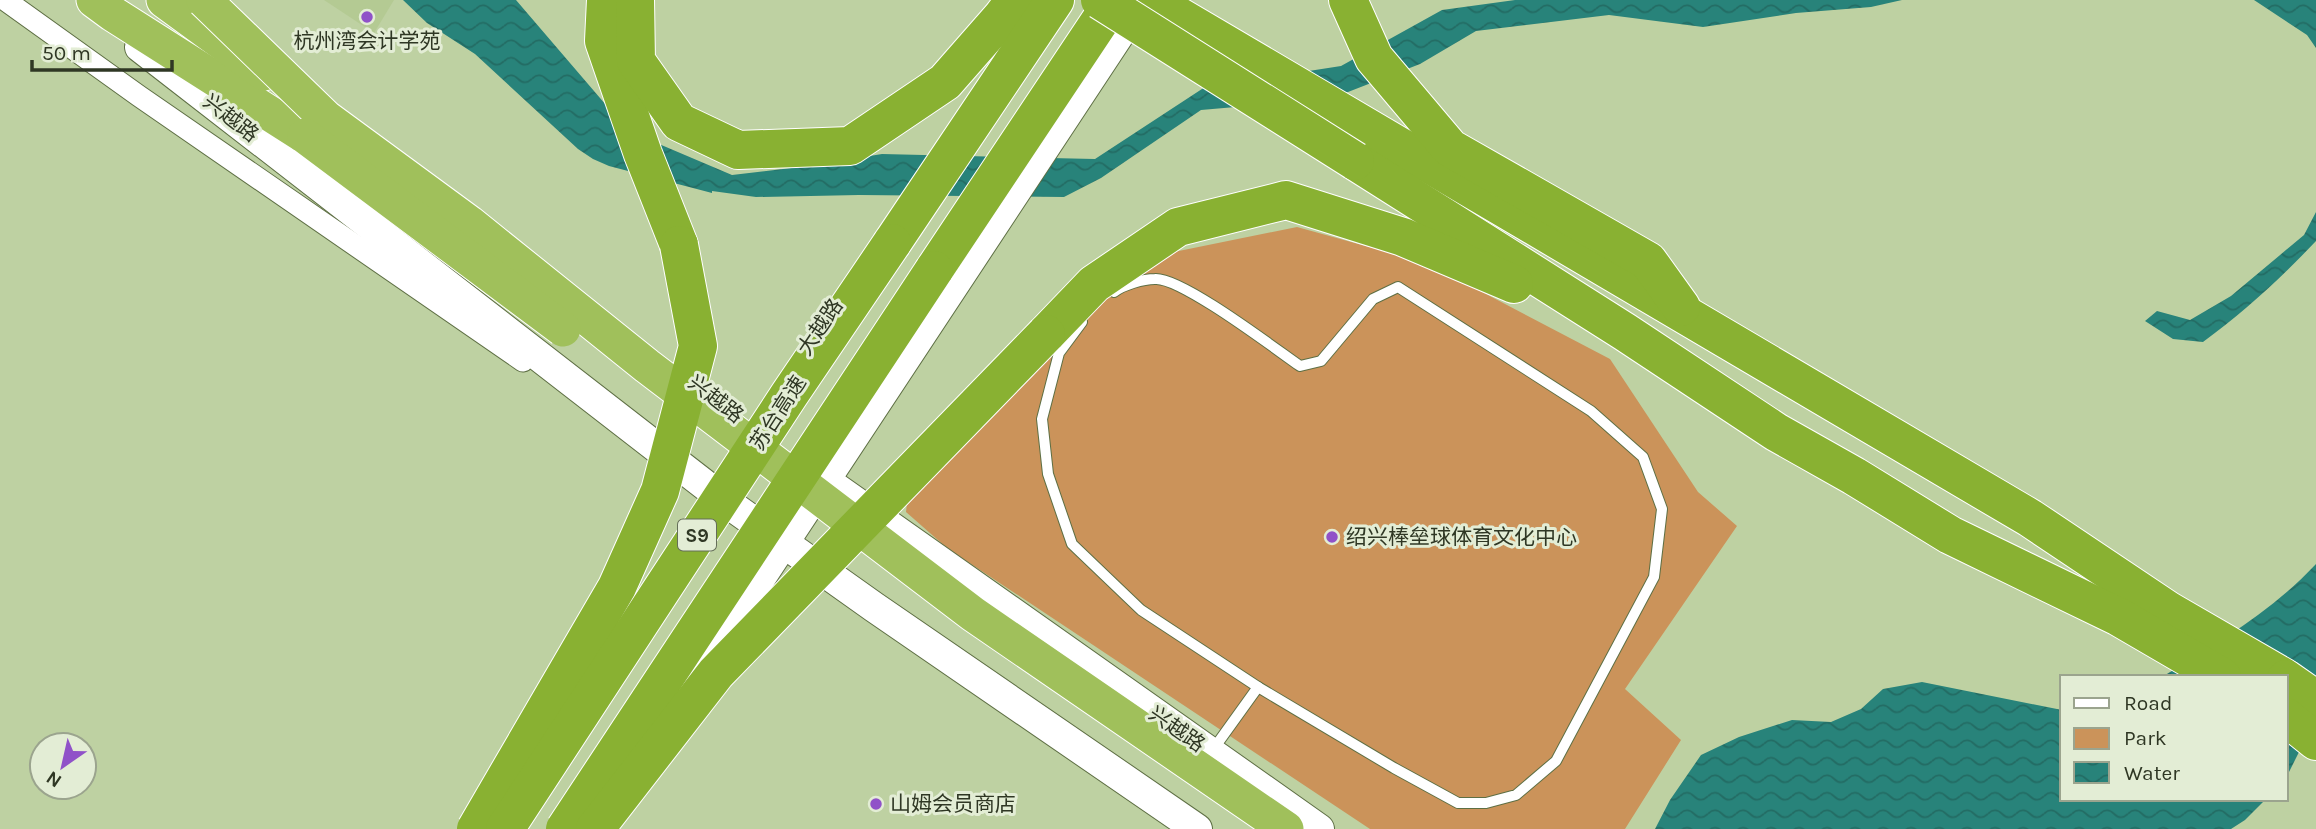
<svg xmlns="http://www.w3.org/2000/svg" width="2316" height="829" font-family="Karla,'Noto Sans SC',sans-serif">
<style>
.built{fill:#b4ca93}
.green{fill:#cb935a}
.water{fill:url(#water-waves)}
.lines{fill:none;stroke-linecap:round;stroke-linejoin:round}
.service-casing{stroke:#5e6f44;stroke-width:12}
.minor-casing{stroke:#5e6f44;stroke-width:23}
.secondary-casing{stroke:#5e6f44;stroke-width:32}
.trunk-casing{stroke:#fff;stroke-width:37}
.motorway-casing{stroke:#fff;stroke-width:40}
.service{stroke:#fff;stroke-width:10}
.minor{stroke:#fff;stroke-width:21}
.secondary{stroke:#fff;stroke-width:30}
.trunk{stroke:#a0c05b;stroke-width:35}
.motorway{stroke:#89b132;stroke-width:38}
.trunk-bridge-casing{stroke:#fff;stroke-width:37;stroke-linecap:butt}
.motorway-bridge-casing{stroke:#fff;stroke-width:40;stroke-linecap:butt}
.trunk-bridge{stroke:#a0c05b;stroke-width:35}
.motorway-bridge{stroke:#89b132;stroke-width:38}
.poi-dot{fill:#9052c8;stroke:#e3edd5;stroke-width:2.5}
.labels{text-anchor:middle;stroke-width:6;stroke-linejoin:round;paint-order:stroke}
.shield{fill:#e3edd5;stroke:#656e59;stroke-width:2}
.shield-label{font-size:19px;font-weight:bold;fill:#2f3724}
.poi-label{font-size:21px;fill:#2f3724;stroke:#e3edd5;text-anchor:start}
.street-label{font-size:21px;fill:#2f3724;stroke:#e3edd5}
</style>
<defs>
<pattern id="water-waves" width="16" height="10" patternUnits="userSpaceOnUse" patternTransform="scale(1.75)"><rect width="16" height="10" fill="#28837a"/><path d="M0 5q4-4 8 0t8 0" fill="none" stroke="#236c64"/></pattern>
</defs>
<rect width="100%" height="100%" fill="#bed1a2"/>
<!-- built -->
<polygon class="built" points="324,0 394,0 374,33"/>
<!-- green -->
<polygon class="green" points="1297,227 1427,263 1610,359 1698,492 1737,526 1625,689 1681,740 1625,829 1370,829 947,548 906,512 908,493 1108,287 1164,254"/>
<!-- water -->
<g class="water">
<polygon points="403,0 516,0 606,105 659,144 732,175 808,166 882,154 1095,159 1205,87 1341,66 1442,10 1515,0 1902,0 1871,7 1796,13 1703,27 1609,15 1476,31 1420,64 1348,92 1247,106 1201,110 1101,178 1064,197 859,195 756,197 712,191 712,193 609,166 593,159 578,149 475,54 427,23"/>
<polygon points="2254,0 2316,0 2316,48 2307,35"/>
<path d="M2316,212V241C2281,278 2244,312 2203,342L2173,339L2145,321L2157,311L2190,320L2231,296L2304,235Z"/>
<path d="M2316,564V718L2286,778V677H2162C2218,642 2270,613 2316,564Z"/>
<polygon points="1922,682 2062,710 2062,799 2266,799 2245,820 2231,829 1655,829 1670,800 1701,755 1739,737 1792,720 1831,722 1861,709 1883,689"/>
</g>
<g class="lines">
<defs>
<g id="service">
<path d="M1114,292C1123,285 1143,279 1155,279C1181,277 1274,348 1300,366L1321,361L1373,299L1398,287L1591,411L1643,457L1662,509L1654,577L1556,761L1516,795L1486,803H1458L1394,768L1258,687L1212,751"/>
<polyline points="1082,322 1059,353 1042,419 1048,474 1072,544 1141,610 1258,687"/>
</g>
<polyline id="minor" points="5,0 139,96 523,361"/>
<g id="secondary">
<polyline points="140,47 736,509 874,607 1197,829"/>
<polyline points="816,474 1319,829"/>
<polyline points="693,680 1140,3"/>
</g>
<g id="trunk">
<polyline points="94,0 113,14 305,136"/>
<polyline points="164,0 264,73"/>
</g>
<g id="motorway">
<polyline points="606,0 604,41 643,154 679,245"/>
<polyline points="635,0 636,61 679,122 738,150 850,146 945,82 1002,17 1015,0"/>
<polyline points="1151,0 2030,518 2169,611 2283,677"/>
<polyline points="1348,0 1374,58 1450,148 1648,261 1681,307"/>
<polyline points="1355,161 1625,332 1776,432 1854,476 1950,535 2119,617 2222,677"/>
<polyline points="892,243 1055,0"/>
<polyline points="934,270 1114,0"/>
<polyline points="1046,334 1094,284 1178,227 1286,200 1403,237 1514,284"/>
<polyline points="2286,679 2316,700"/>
<polyline points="2286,717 2316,741"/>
</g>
</defs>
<!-- service casing -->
<use href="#service" class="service-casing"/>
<!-- minor casing -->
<use href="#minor" class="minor-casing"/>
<!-- secondary casing -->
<use href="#secondary" class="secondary-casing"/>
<!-- trunk casing -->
<use href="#trunk" class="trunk-casing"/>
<!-- motorway casing -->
<use href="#motorway" class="motorway-casing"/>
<!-- service -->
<use href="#service" class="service"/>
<!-- minor -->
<use href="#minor" class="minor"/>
<!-- secondary -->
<use href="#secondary" class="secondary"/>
<!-- trunk -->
<use href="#trunk" class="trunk"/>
<!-- motorway -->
<use href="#motorway" class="motorway"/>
<defs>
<g id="trunk-bridge">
<polyline points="204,0 326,118 469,223 647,366 973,614 1286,829"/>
<polyline points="305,136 563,329"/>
</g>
<g id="motorway-bridge">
<polyline points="1100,0 1355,161"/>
<polyline points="476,829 617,587 660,491 698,346 679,245"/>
<polyline points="505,829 789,395 892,243"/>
<polyline points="565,829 934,270"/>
<polyline points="595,829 716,673 1046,334"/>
</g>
</defs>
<!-- trunk-bridge casing -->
<use href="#trunk-bridge" class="trunk-bridge-casing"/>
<!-- motorway-bridge casing -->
<use href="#motorway-bridge" class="motorway-bridge-casing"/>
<!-- trunk-bridge -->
<use href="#trunk-bridge" class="trunk-bridge"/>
<!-- motorway-bridge -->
<use href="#motorway-bridge" class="motorway-bridge"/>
</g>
<!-- markers -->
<g class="poi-dot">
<circle cx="367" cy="17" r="7"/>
<circle cx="1332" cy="537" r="7"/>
<circle cx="876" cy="804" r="7"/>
</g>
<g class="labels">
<!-- shield labels -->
<rect class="shield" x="678" y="519.5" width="38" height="31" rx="5"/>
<g class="shield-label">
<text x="697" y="542">S9</text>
</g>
<!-- poi labels -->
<g class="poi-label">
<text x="367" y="48" text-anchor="middle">杭州湾会计学苑</text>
<text x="1346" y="544">绍兴棒垒球体育文化中心</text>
<text x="890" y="811">山姆会员商店</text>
</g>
<!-- street labels -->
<g class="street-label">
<text transform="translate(231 118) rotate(38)" y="7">兴越路</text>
<text transform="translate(820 327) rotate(-56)" y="7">大越路</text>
<text transform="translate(716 399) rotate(38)" y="7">兴越路</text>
<text transform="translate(778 413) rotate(-57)" y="7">苏台高速</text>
<text transform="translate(1177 729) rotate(35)" y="7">兴越路</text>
</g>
</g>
<!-- legend -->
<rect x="2060" y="675" width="228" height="126" fill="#e3edd5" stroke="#9ba48e" stroke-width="2"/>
<rect x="2074" y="698" width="35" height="10" fill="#ffffff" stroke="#9ba48e" stroke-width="2"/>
<text x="2124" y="710" font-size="21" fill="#2f3724">Road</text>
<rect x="2074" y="728" width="35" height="21" fill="#cb935a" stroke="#9ba48e" stroke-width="2"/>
<text x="2124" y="745" font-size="21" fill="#2f3724">Park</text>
<rect x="2074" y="762" width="35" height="21" fill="url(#water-waves)" stroke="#9ba48e" stroke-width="2"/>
<text x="2124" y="780" font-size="21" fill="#2f3724">Water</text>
<!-- north arrow -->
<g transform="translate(63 766) rotate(214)"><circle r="33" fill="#e3edd5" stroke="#9ba48e" stroke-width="2"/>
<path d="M0-5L12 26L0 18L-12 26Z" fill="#9052c8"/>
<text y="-10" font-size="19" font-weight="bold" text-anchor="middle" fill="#2f3724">N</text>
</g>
<!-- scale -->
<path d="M32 60v10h140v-10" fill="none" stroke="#2f3724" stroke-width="3.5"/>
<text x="42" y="60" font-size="21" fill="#2f3724" stroke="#e3edd5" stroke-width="5" paint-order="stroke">50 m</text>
</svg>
